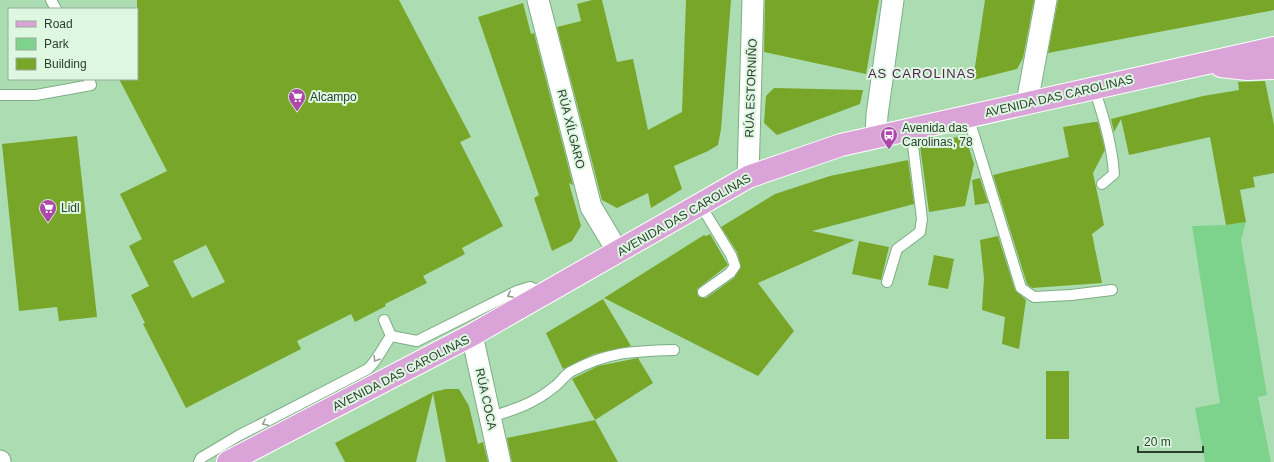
<svg xmlns="http://www.w3.org/2000/svg" width="1274" height="462" font-family="Helvetica,sans-serif">
<style>
.green{fill:#7ed38c}
.building{fill:#78a629;fill-rule:evenodd}
.lines{fill:none;stroke-linecap:round;stroke-linejoin:round}
.service-casing{stroke:#7ead84;stroke-width:12}
.minor-casing{stroke:#7ead84;stroke-width:23}
.primary-casing{stroke:#fff;stroke-width:24}
.service{stroke:#fff;stroke-width:10}
.minor{stroke:#fff;stroke-width:21}
.primary{stroke:#daa4d9;stroke-width:22}
.oneway{stroke:#959f96}
.labels{text-anchor:middle;stroke-width:4;stroke-linejoin:round;paint-order:stroke}
.street-label{font-size:12px;fill:#2b3f2e;stroke:#def7e1}
.poi-label{font-size:12px;fill:#2b3f2e;stroke:#def7e1;text-anchor:start}
.neighbourhood-label{font-size:13px;letter-spacing:1px;fill:#522151;stroke:#def7e1}
</style>
<rect width="100%" height="100%" fill="#acddb2"/>
<!-- green -->
<polygon class="green" points="1246,222 1241,240 1267,395 1258,397 1271,462 1205,462 1195,408 1220,403 1192,226 1226,225"/>
<!-- building -->
<g class="building">
<path d="M137,0H399L471,137L460,142L503,226L462,248L465,254L423,276L427,283L385,304L386,306L355,322L351,314L297,341L301,349L186,408L143,324L145,323L131,295L149,286L129,246L142,239L120,194L167,171L119,79H137ZM206,245L225,282L192,298L173,261Z"/>
<polygon points="592,0 602,0 617,62 633,59 648,130 682,112 686,0 731,0 721,129 718,145 708,151 674,166 682,189 651,208 648,193 617,208 602,200 557,27 581,21 577,4"/>
<polygon points="765,0 879,0 866,74 764,52"/>
<polygon points="985,0 1034,0 1023,58 1017,69 973,80"/>
<polygon points="1058,0 1274,0 1274,10 1048,53"/>
<polygon points="523,3 531,34 534,33 573,185 569,183 581,226 572,241 552,251 534,198 539,195 478,17"/>
<polygon points="1265,81 1274,125 1274,173 1253,177 1255,187 1240,190 1246,222 1226,225 1210,137 1129,155 1121,119 1114,132 1111,119 1203,96 1239,90 1238,82"/>
<polygon points="774,88 863,90 860,104 777,135 764,123 766,96"/>
<polygon points="1094,122 1098,122 1105,150 1093,173 1104,225 1092,234 1102,283 1032,288 1027,284 993,175 1069,157 1063,127"/>
<polygon points="965,135 974,164 965,206 929,212 920,146"/>
<polygon points="77,136 97,317 59,321 57,307 19,311 2,144"/>
<polygon points="908,160 914,204 812,231 855,240 758,283 794,331 758,376 604,298 704,235 706,236 710,234 728,265 697,289 698,296 703,298 706,298 734,278 741,267 737,252 721,227 775,194 830,176"/>
<polygon points="980,178 988,203 975,205 972,180"/>
<polygon points="998,236 1015,290 1026,300 1019,349 1002,344 1005,317 982,310 984,278 980,240"/>
<polygon points="859,241 889,247 881,280 852,274"/>
<polygon points="934,255 954,259 948,289 928,285"/>
<polygon points="603,299 631,346 594,354 563,369 546,333"/>
<polygon points="638,358 653,383 595,420 572,379 598,366"/>
<rect x="1046" y="371" width="23" height="68"/>
<polygon points="446,389 459,389 469,406 478,444 483,442 488,462 446,462 433,393 416,462 345,462 335,443 433,392"/>
<polygon points="595,420 618,462 512,462 507,438"/>
</g>
<g class="lines">
<defs>
<g id="service">
<polyline points="51,0 56,9"/>
<path d="M1094,89C1104,117 1112,144 1114,174L1102,184"/>
<polyline points="0,95 36,95 91,85 89,79"/>
<polyline points="968,116 1021,288 1034,297 1071,295 1112,290"/>
<polyline points="700,204 731,255 735,266 730,273 703,292"/>
<polyline points="887,282 897,249 920,232 922,219 911,129"/>
<polyline points="384,320 391,336"/>
<path d="M490,417C514,410 535,403 554,387C560,383 564,376 570,372C606,352 633,351 674,350"/>
<path d="M199,462L201,458L238,436L368,369C378,359 383,347 391,336L417,341L517,291L530,287L544,293"/>
</g>
<g id="minor">
<polyline points="538,0 591,207 618,252"/>
<polyline points="1027,103 1046,0"/>
<polyline points="876,137 877,115 893,0"/>
<polyline points="748,177 753,0"/>
<polyline points="472,335 500,462"/>
<polyline points="0,461 0,462"/>
</g>
<g id="primary">
<polyline points="1221,66 1248,69 1274,68"/>
<polyline points="228,462 472,335 748,177 841,145 1274,48"/>
</g>
</defs>
<!-- service casing -->
<use href="#service" class="service-casing"/>
<!-- minor casing -->
<use href="#minor" class="minor-casing"/>
<!-- primary casing -->
<use href="#primary" class="primary-casing"/>
<!-- service -->
<use href="#service" class="service"/>
<!-- minor -->
<use href="#minor" class="minor"/>
<!-- primary -->
<use href="#primary" class="primary"/>
</g>
<!-- one-way arrows -->
<defs><path id="oneway-chevron" d="M-2-3.5L2.5 0L-2 3.5" fill="none" stroke-width="1.6" stroke-linecap="round" stroke-linejoin="round"/></defs>
<g class="oneway">
<use href="#oneway-chevron" transform="translate(510 295) rotate(153)"/>
<use href="#oneway-chevron" transform="translate(376 359) rotate(122)"/>
<use href="#oneway-chevron" transform="translate(265 423) rotate(153)"/>
</g>
<!-- icons -->
<defs>
<symbol id="supermarket-pin" viewBox="-11 -11 22 30"><path d="M0 17L-7.5 6A9.5 9.5 0 1 1 7.5 6Z" fill="#ad47ab" stroke="#def7e1"/><path d="M-6-5.5h2.5l.6 2H6L4.5 2H-2.5L-4.4-4H-6ZM-1.5 3.2a1.3 1.3 0 1 0 .1 0ZM3 3.2a1.3 1.3 0 1 0 .1 0Z" fill="#fff"/></symbol>
<symbol id="bus-pin" viewBox="-11 -11 22 30"><path d="M0 17L-7.5 6A9.5 9.5 0 1 1 7.5 6Z" fill="#ad47ab" stroke="#def7e1"/><path d="M-5-6H5V4H4V6H2V4H-2V6H-4V4H-5ZM-3.5-4V0h7V-4ZM-3.5 1.2v1.5H-2V1.2ZM2 1.2v1.5H3.5V1.2Z" fill="#fff"/></symbol>
</defs>
<g fill-rule="evenodd">
<use href="#supermarket-pin" x="287" y="87" width="20" height="27"/>
<use href="#bus-pin" x="879" y="125" width="20" height="27"/>
<use href="#supermarket-pin" x="38" y="198" width="20" height="27"/>
</g>
<g class="labels">
<!-- street labels -->
<g class="street-label">
<text transform="translate(751 88) rotate(-88)" y="4">RÚA ESTORNIÑO</text>
<text transform="translate(1059 96) rotate(-13)" y="4">AVENIDA DAS CAROLINAS</text>
<text transform="translate(571 129) rotate(76)" y="4">RÚA XÍLGARO</text>
<text transform="translate(684 215) rotate(-30)" y="4">AVENIDA DAS CAROLINAS</text>
<text transform="translate(401 373) rotate(-27)" y="4">AVENIDA DAS CAROLINAS</text>
<text transform="translate(486 399) rotate(78)" y="4">RÚA COCA</text>
</g>
<!-- poi labels -->
<g class="poi-label">
<text x="310" y="101">Alcampo</text>
<text x="902" y="132">Avenida das<tspan x="902" dy="14">Carolinas, 78</tspan></text>
<text x="61" y="212">Lidl</text>
</g>
<!-- neighbourhood labels -->
<g class="neighbourhood-label">
<text x="922" y="78">AS CAROLINAS</text>
</g>
</g>
<!-- legend -->
<rect x="8" y="8" width="130" height="72" fill="#def7e1" stroke="#96ad99"/>
<rect x="16" y="21" width="20" height="6" fill="#daa4d9" stroke="#96ad99"/>
<text x="44" y="28" font-size="12" fill="#2b3f2e">Road</text>
<rect x="16" y="38" width="20" height="12" fill="#7ed38c" stroke="#96ad99"/>
<text x="44" y="48" font-size="12" fill="#2b3f2e">Park</text>
<rect x="16" y="58" width="20" height="12" fill="#78a629" stroke="#96ad99"/>
<text x="44" y="68" font-size="12" fill="#2b3f2e">Building</text>
<!-- scale -->
<path d="M1138 446v6h65v-6" fill="none" stroke="#2b3f2e" stroke-width="2"/>
<text x="1144" y="446" font-size="12" fill="#2b3f2e" stroke="#def7e1" stroke-width="3" paint-order="stroke">20 m</text>
</svg>
